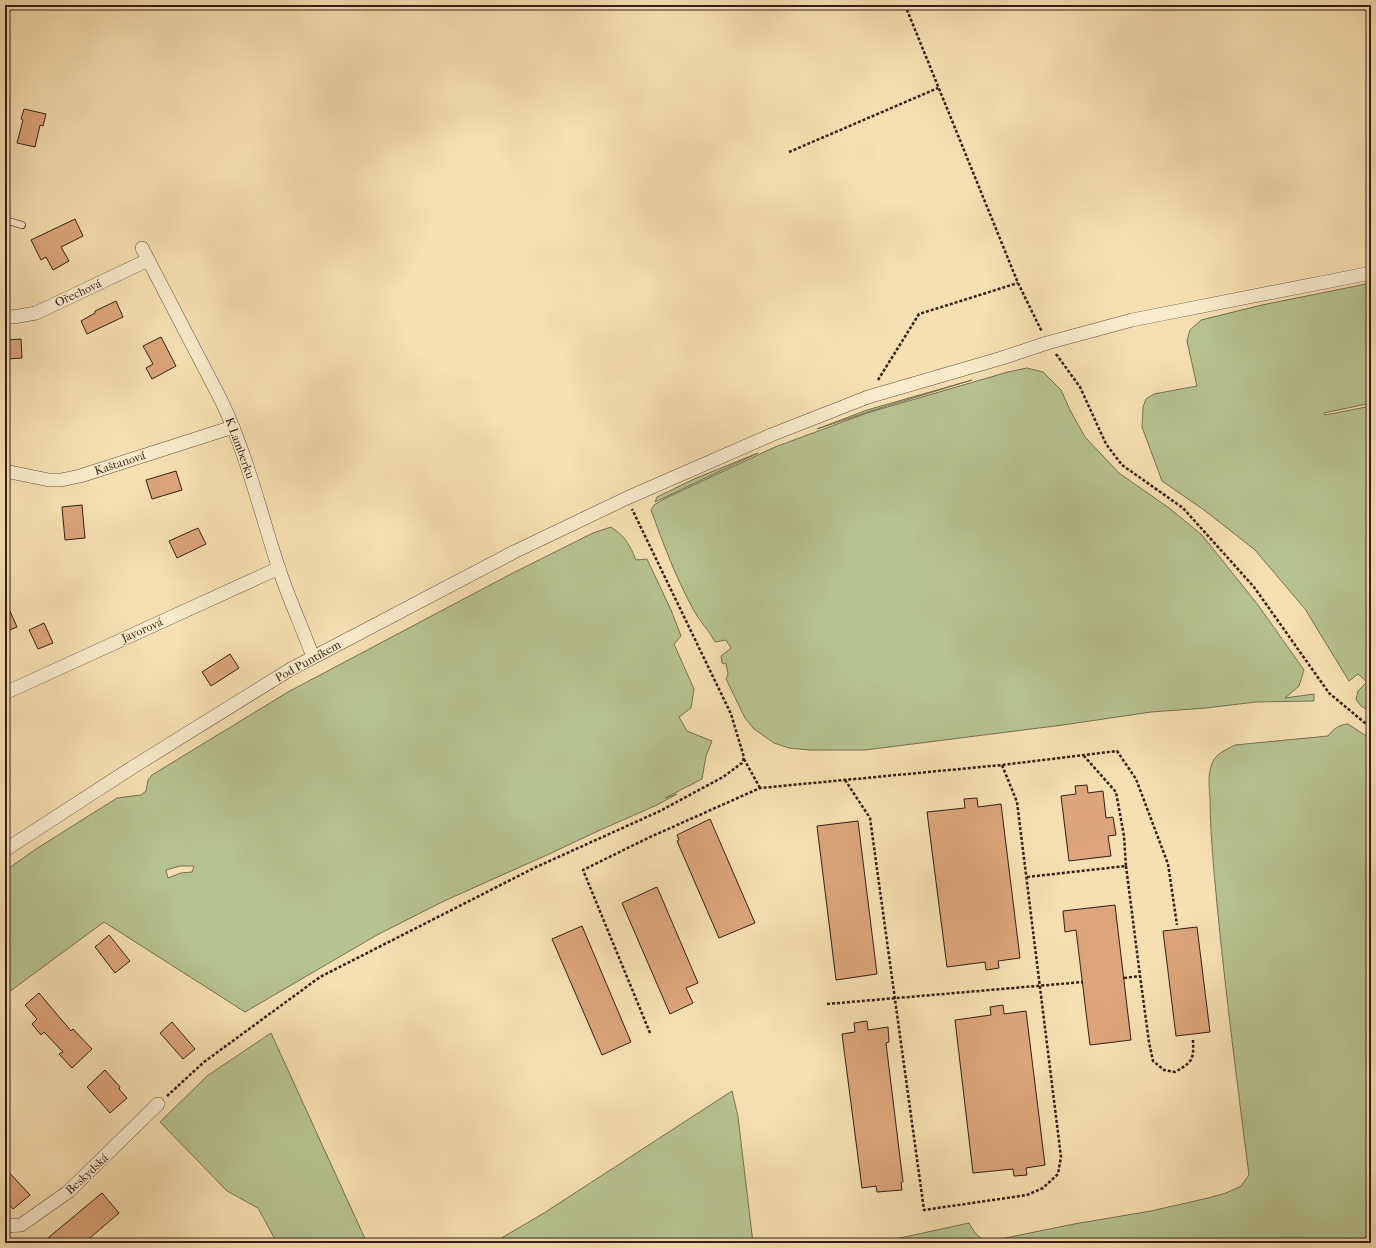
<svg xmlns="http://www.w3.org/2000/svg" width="1376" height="1248" font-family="'IM FELL French Canon',serif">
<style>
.green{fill:#b7c38f;stroke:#767051;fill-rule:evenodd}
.building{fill:#dca57b;stroke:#361e13}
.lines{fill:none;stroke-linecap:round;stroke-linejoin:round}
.service-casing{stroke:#664e3a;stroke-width:8}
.minor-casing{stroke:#664e3a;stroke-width:14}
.path{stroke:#361e13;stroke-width:2.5;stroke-dasharray:3 2;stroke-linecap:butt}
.service{stroke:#f9ebcc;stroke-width:6}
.minor{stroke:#f9ebcc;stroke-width:13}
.labels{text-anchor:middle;stroke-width:3;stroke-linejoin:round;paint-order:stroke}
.street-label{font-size:12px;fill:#361e13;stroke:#f9ebcc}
</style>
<rect width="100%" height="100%" fill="#f6e0b1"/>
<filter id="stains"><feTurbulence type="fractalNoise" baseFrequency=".005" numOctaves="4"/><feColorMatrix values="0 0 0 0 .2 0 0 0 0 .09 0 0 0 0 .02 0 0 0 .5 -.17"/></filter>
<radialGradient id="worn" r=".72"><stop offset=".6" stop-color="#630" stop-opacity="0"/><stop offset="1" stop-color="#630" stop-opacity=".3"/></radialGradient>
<!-- green -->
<g class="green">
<polygon points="1371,283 1371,403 1324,413 1325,415 1371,406 1371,713 1360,705 1356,699 1358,691 1367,682 1358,674 1349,681 1305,609 1255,550 1204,510 1162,481 1142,427 1143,407 1146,399 1154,394 1197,386 1187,341 1190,330 1201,320 1262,305"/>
<path d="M1027,368L1043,372L1061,390L1070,410L1085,437L1119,473L1169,508L1202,535L1258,605L1304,670L1299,686L1285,698L1314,694V701L1256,702L1206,708L1151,712L1063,725L865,750H810L789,748L774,743L754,729L745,718L726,679L728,674L726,664L722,663L721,656L731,648L726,640L715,642C709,630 699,621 693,609C676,578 663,543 651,510L654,505L666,498L775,447L867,413L1008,372Z"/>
<polygon points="972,380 874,410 817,429 867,410"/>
<polygon points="758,453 655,502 657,497 694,479"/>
<path d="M611,527C626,537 629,544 636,560L647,559L671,610L681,636L674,644L694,689L691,708L679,717L687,731L712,741L706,756L702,779L665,798L677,794L657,805L598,831L547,855L444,901L377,935L245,1012L104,922L5,995V871L36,849L117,798L141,795L146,791L148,780L152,775L288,692L509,575L593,533ZM180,866H194L192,872L181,873L168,878L166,870Z"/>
<path d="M1348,724L1371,739V1243H877L969,1223L975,1233L986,1242L1074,1224L1151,1211L1208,1198L1226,1193L1241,1186L1249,1175C1236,1074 1223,973 1214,872C1212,847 1210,822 1210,797C1209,787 1208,776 1211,767C1213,755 1225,750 1235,745L1328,736C1334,728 1339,725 1348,724Z"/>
<polygon points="271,1033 367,1243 277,1243 258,1208 227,1191 160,1122 207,1076"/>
<polygon points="732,1091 738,1117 753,1243 493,1243 544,1213"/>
</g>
<!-- building -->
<g class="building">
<polygon points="24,109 46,114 43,126 40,125 35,147 17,143 23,120 21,119"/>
<polygon points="75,219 83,236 61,247 69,261 53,270 46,257 41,260 31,240"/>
<polygon points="116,301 123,317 87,334 81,321 95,313 95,311"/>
<polygon points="161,337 176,366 152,379 146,368 153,364 143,346"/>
<polygon points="21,339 22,358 5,359 5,340"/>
<polygon points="176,471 182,490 152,499 146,480"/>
<polygon points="82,505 85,538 65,540 62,507"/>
<polygon points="198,528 206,544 177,558 169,541"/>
<polygon points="5,600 17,627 5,632"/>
<polygon points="44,623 53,643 38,649 29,630"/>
<polygon points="230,654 239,668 211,686 202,672"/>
<polygon points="1087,785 1088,793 1103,791 1106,818 1113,817 1116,835 1108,836 1111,856 1069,861 1061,796 1076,794 1075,786"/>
<polygon points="977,798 978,807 1001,804 1020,958 998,961 999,968 986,970 985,962 947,967 927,812 965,808 964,799"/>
<polygon points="710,819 755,923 719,938 677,841 679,840 677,835"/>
<polygon points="858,821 877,974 836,980 817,826"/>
<polygon points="657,887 698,983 686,988 693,1003 670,1014 622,903"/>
<polygon points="1115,905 1131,1040 1090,1045 1076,930 1065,932 1063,911"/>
<polygon points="582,926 631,1042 602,1055 552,939"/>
<polygon points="1197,927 1210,1032 1176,1036 1163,931"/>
<polygon points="109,935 130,961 115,973 95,947"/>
<polygon points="39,993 71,1031 73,1029 92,1049 72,1068 59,1054 63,1052 44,1032 41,1035 32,1024 37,1019 25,1005"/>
<polygon points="1003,1005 1004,1014 1026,1011 1045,1165 1026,1168 1027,1175 1014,1176 1013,1169 973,1173 955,1020 991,1015 990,1007"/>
<polygon points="867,1021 868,1030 888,1027 889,1042 886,1043 903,1182 901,1183 902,1190 877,1192 876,1186 862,1188 842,1034 855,1032 854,1023"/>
<polygon points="172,1022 195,1049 183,1059 160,1033"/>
<polygon points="105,1070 120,1087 119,1089 127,1098 110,1113 87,1087"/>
<polygon points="5,1168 30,1195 13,1209 5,1200"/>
<polygon points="102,1193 119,1213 84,1243 42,1243"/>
</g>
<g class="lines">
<defs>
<polyline id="service" points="5,220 22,225"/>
<g id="minor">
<path d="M142,248L222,402C247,455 260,511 278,566C288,597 302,627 313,657"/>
<polyline points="5,316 13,317 36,313 148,260"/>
<polyline points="5,471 49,480 61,480 80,476 233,427"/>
<polyline points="5,693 279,568"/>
<polyline points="5,850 133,767 291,669 514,552 627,498 771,435 868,397 1002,358 1047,343 1132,320 1371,273"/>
<polyline points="5,1226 21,1225 68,1192 158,1104"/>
</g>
</defs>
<!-- service casing -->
<use href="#service" class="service-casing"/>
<!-- minor casing -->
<use href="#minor" class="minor-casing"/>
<!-- path -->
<g class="path">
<polyline points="905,5 1018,283 1042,332"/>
<polyline points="789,152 938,88"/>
<polyline points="1056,354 1080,387 1106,444 1122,465 1183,508 1254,587 1329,693 1371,728"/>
<polyline points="878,380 919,314 1018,283"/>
<polyline points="744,759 760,788"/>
<polyline points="845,780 870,818 924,1210 1027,1195 1043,1188 1058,1174 1061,1157 1017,802 1002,765"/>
<path d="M1126,866L1140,976L1149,1042L1153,1061L1164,1070L1175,1072C1192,1062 1194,1061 1193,1040"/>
<polyline points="1027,877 1126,866 1124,836 1116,792 1084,756"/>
<polyline points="1124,978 1140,976"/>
<polyline points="827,1004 1083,982"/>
<polyline points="650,1033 583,870 648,838 760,788 1002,765 1117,751 1136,779 1168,864 1177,925"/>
<polyline points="167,1096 204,1062 320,977 534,868 660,811 723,777 742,763 744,758 743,754 731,714 632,509"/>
</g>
<!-- service -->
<use href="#service" class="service"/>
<!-- minor -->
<use href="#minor" class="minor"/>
</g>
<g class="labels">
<!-- street labels -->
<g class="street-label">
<text transform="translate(78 293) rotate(-25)" y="4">Ořechová</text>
<text transform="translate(240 448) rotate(70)" y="4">K Lamberku</text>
<text transform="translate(120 463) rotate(-18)" y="4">Kaštanová</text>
<text transform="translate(142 630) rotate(-24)" y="4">Javorová</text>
<text transform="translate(308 661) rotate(-29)" y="4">Pod Puntíkem</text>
<text transform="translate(87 1174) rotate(-43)" y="4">Beskydská</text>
</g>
</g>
<!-- margin -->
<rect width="1376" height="1248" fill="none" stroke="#f6e0b1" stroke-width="20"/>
<rect x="6" y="6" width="1364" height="1236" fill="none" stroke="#361e13" stroke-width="2"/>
<rect x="10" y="10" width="1356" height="1228" fill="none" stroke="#361e13"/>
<rect width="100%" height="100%" filter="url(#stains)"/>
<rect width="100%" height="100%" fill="url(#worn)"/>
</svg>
